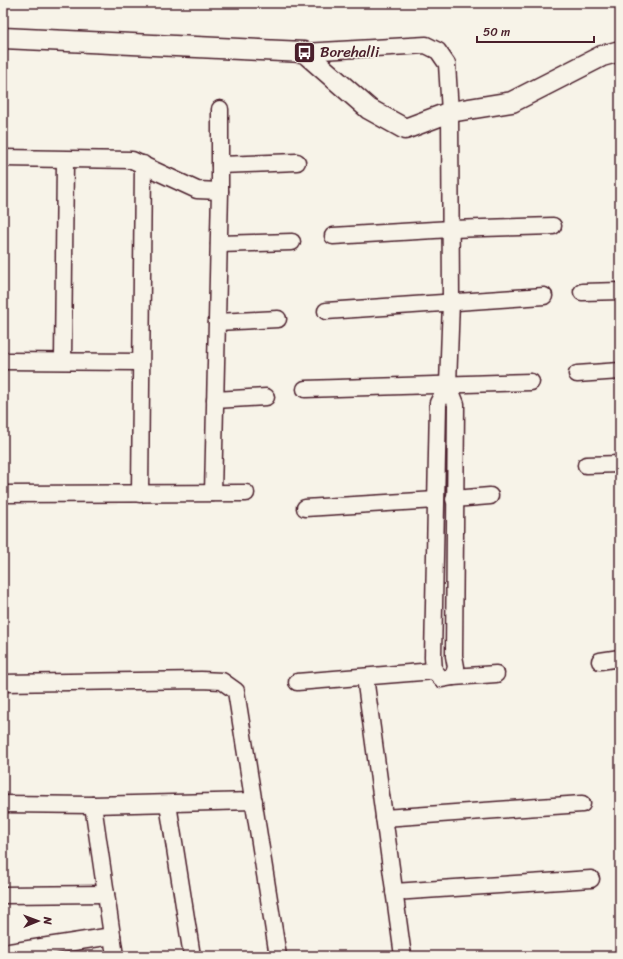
<svg xmlns="http://www.w3.org/2000/svg" width="623" height="959" font-family="Sriracha,sans-serif">
<style>
.lines{fill:none;stroke-linecap:round;stroke-linejoin:round}
.minor-casing{stroke:#4a1f2b;stroke-width:19}
.major-casing{stroke:#4a1f2b;stroke-width:23}
.minor{stroke:#f7f3e8;stroke-width:16}
.major{stroke:#f7f3e8;stroke-width:20}
.labels{text-anchor:middle;stroke-width:3;stroke-linejoin:round;paint-order:stroke}
.poi-label{font-size:15px;fill:#4a1f2b;stroke:#f7f3e8;text-anchor:start}
</style>
<rect width="100%" height="100%" fill="#f7f3e8"/>
<filter id="ink" filterUnits="userSpaceOnUse"><feTurbulence type="fractalNoise" baseFrequency=".025" numOctaves="2"/><feDisplacementMap in="SourceGraphic" scale="8" xChannelSelector="R" yChannelSelector="G"/><feConvolveMatrix kernelMatrix="1 2 1 2 8 2 1 2 1" color-interpolation-filters="sRGB"/></filter>
<g filter="url(#ink)">
<g class="lines">
<defs>
<g id="minor">
<polyline points="304,52 426,45 438,51 447,64 450,112 451,302 448,384 438,403 433,657 434,671 442,679 453,677 456,667 454,656 456,404 448,384"/>
<polyline points="3,158 132,160 197,190 220,191"/>
<polyline points="220,165 297,162"/>
<polyline points="333,236 451,229 553,226"/>
<polyline points="219,244 292,242"/>
<polyline points="582,292 620,291"/>
<polyline points="326,311 544,296"/>
<polyline points="217,322 278,319"/>
<polyline points="3,361 141,362"/>
<polyline points="63,361 65,160"/>
<polyline points="577,374 620,371"/>
<polyline points="305,389 531,382"/>
<polyline points="215,400 266,397"/>
<polyline points="586,465 620,464"/>
<polyline points="213,493 220,191 220,109"/>
<polyline points="3,494 246,493"/>
<polyline points="140,494 143,164"/>
<polyline points="454,499 490,496"/>
<polyline points="305,508 436,500"/>
<polyline points="600,661 620,658"/>
<polyline points="365,677 403,956"/>
<polyline points="453,677 496,674"/>
<polyline points="297,682 434,671"/>
<polyline points="3,683 201,680 222,681 236,691 278,956"/>
<polyline points="3,804 93,805 254,801"/>
<polyline points="168,804 192,956"/>
<polyline points="93,805 115,956"/>
<polyline points="384,818 582,804"/>
<polyline points="394,892 591,879"/>
<polyline points="3,895 106,894"/>
<polyline points="3,953 112,936"/>
</g>
<polyline id="major" points="3,38 304,52 369,109 405,129 450,112 512,102 602,56 620,51"/>
</defs>
<!-- minor casing -->
<use href="#minor" class="minor-casing"/>
<!-- major casing -->
<use href="#major" class="major-casing"/>
<!-- minor -->
<use href="#minor" class="minor"/>
<!-- major -->
<use href="#major" class="major"/>
</g>
</g>
<!-- icons -->
<defs>
<symbol id="bus-square" viewBox="-11 -11 22 22"><rect x="-9" y="-9" width="18" height="18" rx="4" fill="#4a1f2b" stroke="#f7f3e8"/><path d="M-5-6H5V4H4V6H2V4H-2V6H-4V4H-5ZM-3.5-4V0h7V-4ZM-3.5 1.2v1.5H-2V1.2ZM2 1.2v1.5H3.5V1.2Z" fill="#fff"/></symbol>
</defs>
<g fill-rule="evenodd">
<use href="#bus-square" x="292" y="40" width="25" height="25"/>
</g>
<g class="labels">
<!-- poi labels -->
<g class="poi-label">
<text x="320" y="57">Borehalli</text>
</g>
</g>
<!-- margin -->
<rect width="623" height="959" fill="none" stroke="#f7f3e8" stroke-width="16"/>
<rect x="8" y="8" width="607" height="943" fill="none" stroke="#4a1f2b" stroke-width="1.5" filter="url(#ink)"/>
<!-- north arrow -->
<g transform="translate(38 921) rotate(89)" stroke="#f7f3e8" stroke-width="3" paint-order="stroke">
<path d="M0-3L7 15L0 10L-7 15Z" fill="#4a1f2b"/>
<text y="-6" font-size="11" font-weight="bold" text-anchor="middle" fill="#4a1f2b">N</text>
</g>
<!-- scale -->
<path d="M477 36v6h117v-6" fill="none" stroke="#4a1f2b" stroke-width="2"/>
<text x="483" y="36" font-size="12" fill="#4a1f2b" stroke="#f7f3e8" stroke-width="3" paint-order="stroke">50 m</text>
</svg>
